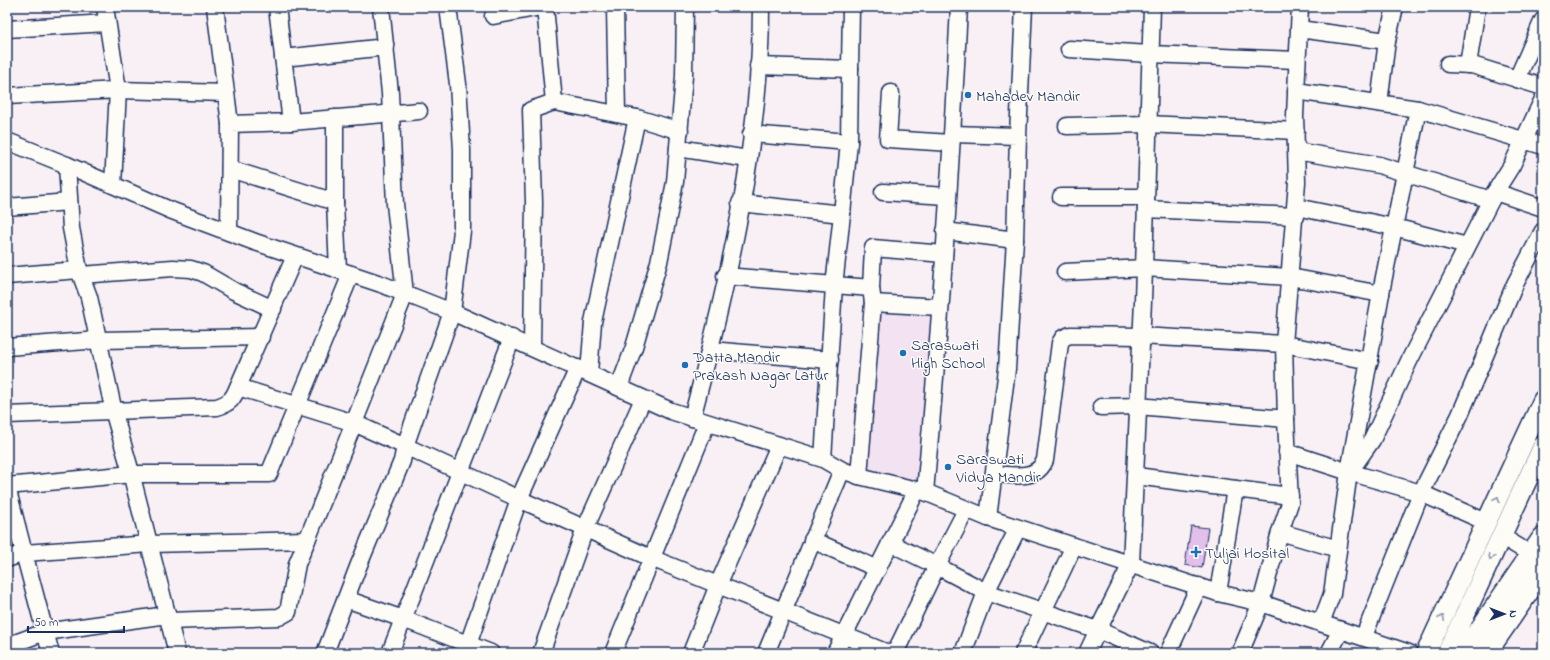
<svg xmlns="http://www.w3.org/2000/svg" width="1550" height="660" font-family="'Indie Flower',sans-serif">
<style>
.built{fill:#f2e2f2}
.building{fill:#e3c0eb;stroke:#1b2f5e}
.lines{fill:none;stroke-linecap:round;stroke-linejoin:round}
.minor-casing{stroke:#1b2f5e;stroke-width:19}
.tertiary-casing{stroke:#1b2f5e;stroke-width:22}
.primary-casing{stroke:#1b2f5e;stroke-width:25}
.minor{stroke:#fdfcf7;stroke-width:16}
.tertiary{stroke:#fdfcf7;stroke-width:19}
.primary{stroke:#fdfcf7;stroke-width:22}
.oneway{stroke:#8c96aa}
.poi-dot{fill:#1f6fb2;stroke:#fdfcf7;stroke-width:1.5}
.labels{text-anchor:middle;stroke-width:3;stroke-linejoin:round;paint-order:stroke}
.poi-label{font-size:16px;fill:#1b2f5e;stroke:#fdfcf7;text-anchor:start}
</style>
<rect width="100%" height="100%" fill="#f8f0f5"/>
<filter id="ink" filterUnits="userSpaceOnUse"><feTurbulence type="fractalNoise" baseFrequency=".025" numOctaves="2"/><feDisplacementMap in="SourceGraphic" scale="8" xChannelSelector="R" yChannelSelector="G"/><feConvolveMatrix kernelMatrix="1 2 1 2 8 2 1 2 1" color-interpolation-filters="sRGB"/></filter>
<g filter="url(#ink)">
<!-- built -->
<polygon class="built" points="873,303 940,307 925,492 859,471"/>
<!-- building -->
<polygon class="building" points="1191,526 1208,528 1202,568 1185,565"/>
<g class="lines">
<defs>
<g id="minor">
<polyline points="105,7 118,90 226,93"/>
<polyline points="215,7 230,124"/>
<polyline points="545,7 554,102 637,118 680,131"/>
<polyline points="615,7 617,114"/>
<polyline points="1300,7 1295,116 1297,182 1284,344 1370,361"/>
<polyline points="493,16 541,7"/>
<polyline points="7,29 107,23"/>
<polyline points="1299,29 1387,41 1379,103"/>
<polyline points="1387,41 1395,7"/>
<polyline points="1069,49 1150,54 1297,60"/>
<polyline points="283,58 386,47"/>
<polyline points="1448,64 1472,65 1543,87"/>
<polyline points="1468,65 1477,7"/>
<polyline points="758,66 850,69 849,142"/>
<polyline points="850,69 851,7"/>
<polyline points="1517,79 1543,20"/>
<polyline points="1296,91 1418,109"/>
<polyline points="891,93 888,139 951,143"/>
<polyline points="7,96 118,90 113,185"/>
<polyline points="291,122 419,111"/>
<polyline points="1067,126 1147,124 1296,131"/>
<polyline points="751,134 849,142 842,214"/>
<polyline points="952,134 1018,136 1015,240"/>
<polyline points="1018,136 1024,7"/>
<polyline points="7,141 67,165 170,210 255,242 381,284 452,312 671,411 823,459 842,470 859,476 925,492 988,518 1218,593 1261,603 1409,653"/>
<polyline points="678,148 748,159"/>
<polyline points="1296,151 1379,165 1491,200"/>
<polyline points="67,165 71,228 79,270 89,297 115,417 130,469 177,653"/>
<polyline points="230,169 335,202 335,118"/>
<polyline points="883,192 947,196"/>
<polyline points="1495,192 1543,208"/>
<polyline points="1061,197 1146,197"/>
<polyline points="335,202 338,270"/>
<polyline points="740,203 842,214 834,286 823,459"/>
<polyline points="7,207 69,202"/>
<polyline points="1296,207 1394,227 1467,246"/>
<polyline points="1146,209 1295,216"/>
<polyline points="945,231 1015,240 1007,369 988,518"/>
<polyline points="229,232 230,124 291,122 277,7"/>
<polyline points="1065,272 1144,268 1290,277 1381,294"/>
<polyline points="81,275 173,268 191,269 203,273 234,291 273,309"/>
<polyline points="7,276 79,270"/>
<polyline points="725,276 871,288 873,303 940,307"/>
<polyline points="871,288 873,248 944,254"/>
<polyline points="7,347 100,340 261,337"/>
<polyline points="532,347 534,202 531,110 554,102"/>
<polyline points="710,350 830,360"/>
<polyline points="589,373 593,322 637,118"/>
<polyline points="238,387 354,423 405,294 395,204 390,93 381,7"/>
<polyline points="619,387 634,347 659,262 675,182 684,76 685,7"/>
<polyline points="1101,407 1138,406 1286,419 1290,503 1280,532 1261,603 1240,653"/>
<path d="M7,415L217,407C230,403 233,399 238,387L295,256"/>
<path d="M692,418C727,287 761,143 761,7"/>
<polyline points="1287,452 1349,472 1332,594 1321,623"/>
<polyline points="1353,467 1372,440 1409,361 1495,192 1512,165 1543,99"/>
<polyline points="1349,472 1383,282 1418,109 1543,146"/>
<polyline points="1349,472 1421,493 1486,522"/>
<path d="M994,474C1012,475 1037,481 1045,460L1060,343L1063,338L1070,335L1140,336L1284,344L1286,419"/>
<polyline points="859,476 873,303"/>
<polyline points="1136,476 1290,496"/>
<polyline points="7,486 132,474 269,474 351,274"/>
<polyline points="7,487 24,553 7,559"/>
<path d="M925,492C940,331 951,169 959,7"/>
<polyline points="1018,528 986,592 1098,630 1087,653"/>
<polyline points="1280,532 1338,549"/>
<polyline points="1501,536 1532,555"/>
<polyline points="812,540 878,569"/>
<polyline points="890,543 937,566 966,510"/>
<polyline points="1218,593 1235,489"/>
<polyline points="346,599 403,619 491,653"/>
<polyline points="169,621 279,617 288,612 297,564 307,540"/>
<polyline points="1364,636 1421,493 1460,415 1515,284 1543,231"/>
<polyline points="7,646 45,632 24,553 150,544 307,540 354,423 405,446 452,312 462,231 462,150 458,84 448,7"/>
<polyline points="51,653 45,632 167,615"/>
<polyline points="325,653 358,567 402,461 405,446 519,499 578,368"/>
<polyline points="390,653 512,338"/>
<polyline points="465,653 519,499 651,558 718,585 779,445"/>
<polyline points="541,653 585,529 643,399"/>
<polyline points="613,653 707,423"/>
<polyline points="691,653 718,585 888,653"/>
<polyline points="766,653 842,470"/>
<polyline points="835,653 917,490"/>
<polyline points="895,653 937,566 986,592 963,653"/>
<polyline points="1023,653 1074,546"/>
<polyline points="1150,653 1098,630 1131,564 1143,301 1152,7"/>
<polyline points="1168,653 1199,586"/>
<polyline points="1329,653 1341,630"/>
</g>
<g id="tertiary">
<polyline points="1426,653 1543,400"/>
<polyline points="1447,653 1543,446"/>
</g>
<g id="primary">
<polyline points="1465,653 1543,539"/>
<polyline points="1485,653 1543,569"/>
</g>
</defs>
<!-- minor casing -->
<use href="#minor" class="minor-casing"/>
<!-- tertiary casing -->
<use href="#tertiary" class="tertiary-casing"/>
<!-- primary casing -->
<use href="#primary" class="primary-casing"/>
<!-- minor -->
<use href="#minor" class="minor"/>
<!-- tertiary -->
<use href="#tertiary" class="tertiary"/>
<!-- primary -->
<use href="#primary" class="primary"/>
</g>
<!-- one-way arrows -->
<defs><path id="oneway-chevron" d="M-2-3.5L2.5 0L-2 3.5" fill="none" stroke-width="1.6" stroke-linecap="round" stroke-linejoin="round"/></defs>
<g class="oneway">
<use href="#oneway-chevron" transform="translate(1497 499) rotate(-65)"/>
<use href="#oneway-chevron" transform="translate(1491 557) rotate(115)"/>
<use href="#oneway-chevron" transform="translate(1442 618) rotate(-65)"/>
</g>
</g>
<!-- markers -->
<g class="poi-dot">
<circle cx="968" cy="95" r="4"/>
<circle cx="903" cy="353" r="4"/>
<circle cx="685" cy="365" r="4"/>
<circle cx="948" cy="467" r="4"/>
<path d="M1194 546h4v4h4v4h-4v4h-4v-4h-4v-4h4z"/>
</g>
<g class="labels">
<!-- poi labels -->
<g class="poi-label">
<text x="976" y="101">Mahadev Mandir</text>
<text x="911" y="350">Saraswati<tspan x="911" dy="18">High School</tspan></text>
<text x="693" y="362">Datta Mandir<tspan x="693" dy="18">Prakash Nagar Latur</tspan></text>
<text x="956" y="464">Saraswati<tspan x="956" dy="18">Vidya Mandir</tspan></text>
<text x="1205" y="558">Tuljai Hosital</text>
</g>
</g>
<!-- margin -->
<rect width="1550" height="660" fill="none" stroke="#fdfcf7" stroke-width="24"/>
<rect x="12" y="12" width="1526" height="636" fill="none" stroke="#1b2f5e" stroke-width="1.5" filter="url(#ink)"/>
<!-- north arrow -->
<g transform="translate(1504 614) rotate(90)" stroke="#fdfcf7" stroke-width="3" paint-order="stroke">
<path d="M0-3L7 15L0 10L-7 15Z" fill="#1b2f5e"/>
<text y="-6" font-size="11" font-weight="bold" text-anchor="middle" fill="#1b2f5e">N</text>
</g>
<!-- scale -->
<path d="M28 626v6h96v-6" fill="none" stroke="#1b2f5e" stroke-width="2"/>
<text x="34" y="626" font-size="12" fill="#1b2f5e" stroke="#fdfcf7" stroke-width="3" paint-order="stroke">50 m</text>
</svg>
